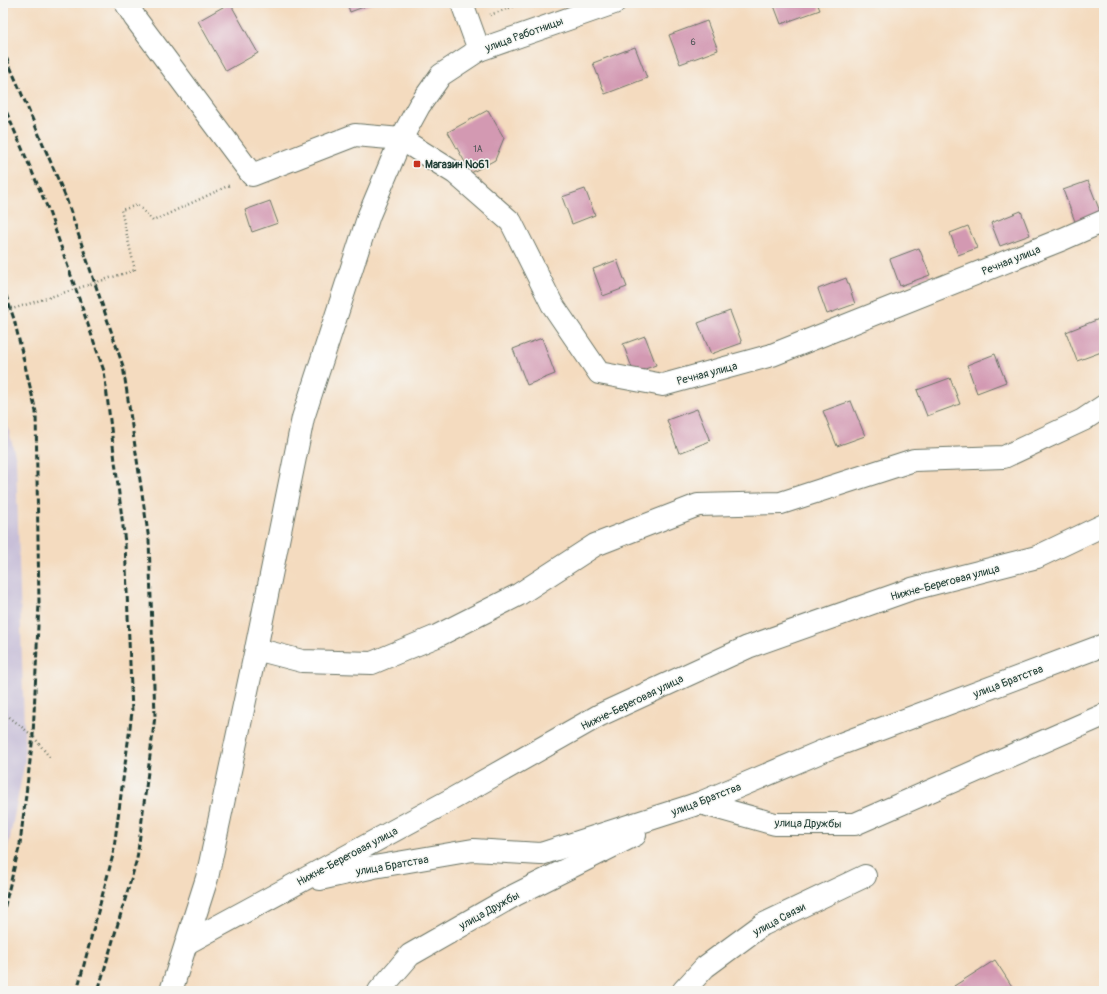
<svg xmlns="http://www.w3.org/2000/svg" width="1107" height="994" font-family="Pangolin,sans-serif">
<style>
.industrial{fill:#c8bfd8}
.building{fill:#d399b2}
.lines{fill:none;stroke-linecap:round;stroke-linejoin:round}
.minor-casing{stroke:#6a7465;stroke-width:24}
.path{stroke:#6a7465;stroke-width:2.5;stroke-dasharray:1 3;stroke-linecap:butt}
.minor{stroke:#fff;stroke-width:22}
.rail{stroke:#1f3d34;stroke-width:3;stroke-dasharray:6 3;stroke-linecap:butt}
.path-bridge{stroke:#6a7465;stroke-width:2.5;stroke-dasharray:1 3;stroke-linecap:butt}
.poi-dot{fill:#c8321e;stroke:#f6f6f2;stroke-width:1.5}
.labels{text-anchor:middle;stroke-width:3;stroke-linejoin:round;paint-order:stroke}
.number-label{font-size:9px;fill:#4c5454}
.street-label{font-size:11px;fill:#1f3d34;stroke:#f6f6f2}
.poi-label{font-size:11px;font-weight:bold;fill:#1f3d34;stroke:#f6f6f2;text-anchor:start}
</style>
<rect width="100%" height="100%" fill="#f6f6f2"/>
<filter id="ink" filterUnits="userSpaceOnUse"><feTurbulence type="fractalNoise" baseFrequency=".025" numOctaves="2"/><feDisplacementMap in="SourceGraphic" scale="8" xChannelSelector="R" yChannelSelector="G"/><feConvolveMatrix kernelMatrix="1 2 1 2 8 2 1 2 1" color-interpolation-filters="sRGB"/></filter>
<filter id="wash" filterUnits="userSpaceOnUse"><feTurbulence type="fractalNoise" baseFrequency=".012" numOctaves="4" result="noise"/><feDisplacementMap in="SourceGraphic" scale="16" xChannelSelector="R" yChannelSelector="G"/><feGaussianBlur stdDeviation="0.9" result="paint"/><feColorMatrix in="noise" values="0 0 0 0 0 0 0 0 0 0 0 0 0 0 0 0 0 1.4 0 .05"/><feComposite in="paint" operator="in"/></filter>
<g filter="url(#wash)">
<rect width="100%" height="100%" fill="#f4dbbf"/>
<!-- industrial -->
<polygon class="industrial" points="3,408 16,459 25,761 3,873"/>
<g id="blocks">
<!-- building -->
<g class="building">
<polygon points="230,3 258,53 226,71 198,21"/>
<polygon points="347,3 374,3 350,12"/>
<polygon points="773,3 817,3 820,10 781,24"/>
<polygon points="707,21 718,50 680,64 669,35"/>
<polygon points="635,47 647,78 605,94 593,63"/>
<polygon points="488,110 504,138 495,160 471,173 448,132"/>
<polygon points="1088,181 1101,214 1076,224 1063,190"/>
<polygon points="585,189 595,215 572,224 562,197"/>
<polygon points="270,201 278,223 252,232 245,210"/>
<polygon points="1021,211 1030,235 1000,246 991,223"/>
<polygon points="968,226 977,248 958,255 950,233"/>
<polygon points="919,248 930,275 900,286 890,259"/>
<polygon points="617,260 627,287 603,296 593,269"/>
<polygon points="846,278 855,304 827,314 818,289"/>
<polygon points="730,311 742,343 711,354 698,323"/>
<polygon points="1099,319 1104,331 1104,351 1077,361 1066,332"/>
<polygon points="645,336 656,365 634,373 623,344"/>
<polygon points="542,338 555,374 527,385 513,349"/>
<polygon points="995,354 1006,382 977,393 967,365"/>
<polygon points="950,378 960,404 927,416 917,390"/>
<polygon points="851,401 865,436 837,446 823,411"/>
<polygon points="697,409 710,441 679,453 667,420"/>
<polygon points="995,960 1015,991 957,991 954,986"/>
</g>
</g>
</g>
<g filter="url(#ink)">
<use href="#blocks" fill-opacity="0" stroke="#6a7465" stroke-width="1"/>
<g class="lines">
<defs>
<g id="minor">
<polyline points="126,3 135,18 252,175 355,135 401,139 455,173 511,222 552,304 599,373 663,385 772,355 1063,239 1104,221"/>
<polyline points="462,3 479,50"/>
<polyline points="256,649 302,661 372,663 437,636 518,595 595,545 698,505 781,503 914,460 1004,457 1083,420 1104,406"/>
<polyline points="694,805 700,803 775,824 855,824 1104,715"/>
<polyline points="320,879 374,867 473,850 541,854 700,803 830,748 1104,645"/>
<polyline points="187,943 454,798 600,715 748,647 912,589 1037,557 1104,525"/>
<polyline points="171,991 207,878 256,649 303,418 369,215 401,139 419,106 441,75 479,50 614,3"/>
<polyline points="379,991 410,955 515,895 635,835"/>
<polyline points="683,991 705,967 762,925 865,876"/>
</g>
</defs>
<!-- minor casing -->
<use href="#minor" class="minor-casing"/>
<!-- path -->
<g class="path">
<polyline points="490,15 523,3"/>
<polyline points="135,270 121,210 138,205 153,221 230,185"/>
<polyline points="3,712 33,736 51,759"/>
</g>
<!-- minor -->
<use href="#minor" class="minor"/>
<!-- rail -->
<g class="rail">
<polyline points="3,50 66,198 123,366 149,540 155,716 137,859 98,991"/>
<polyline points="3,104 48,209 104,371 125,543 132,712 113,855 77,991"/>
<polyline points="3,287 14,319 36,412 39,603 33,736 20,844 3,913"/>
</g>
<!-- path-bridge -->
<polyline class="path-bridge" points="3,312 135,270"/>
</g>
</g>
<!-- markers -->
<rect class="poi-dot" x="413" y="160" width="8" height="8" rx="2"/>
<g class="labels">
<!-- number labels -->
<g class="number-label">
<text x="693" y="45">6</text>
<text x="478" y="152">1А</text>
</g>
<!-- street labels -->
<g class="street-label">
<text transform="translate(524 34) rotate(-20)" y="4">улица Работницы</text>
<text transform="translate(1011 260) rotate(-22)" y="4">Речная улица</text>
<text transform="translate(707 373) rotate(-15)" y="4">Речная улица</text>
<text transform="translate(945 582) rotate(-15)" y="4">Нижне-Береговая улица</text>
<text transform="translate(1008 681) rotate(-21)" y="4">улица Братства</text>
<text transform="translate(632 702) rotate(-26)" y="4">Нижне-Береговая улица</text>
<text transform="translate(706 799) rotate(-21)" y="4">улица Братства</text>
<text transform="translate(808 823) rotate(1)" y="4">улица Дружбы</text>
<text transform="translate(347 856) rotate(-28)" y="4">Нижне-Береговая улица</text>
<text transform="translate(392 865) rotate(-10)" y="4">улица Братства</text>
<text transform="translate(489 910) rotate(-29)" y="4">улица Дружбы</text>
<text transform="translate(779 919) rotate(-28)" y="4">улица Связи</text>
</g>
<!-- poi labels -->
<g class="poi-label">
<text x="425" y="168">Магазин №61</text>
</g>
</g>
<!-- margin -->
<rect width="1107" height="994" fill="none" stroke="#f6f6f2" stroke-width="16"/>
</svg>
